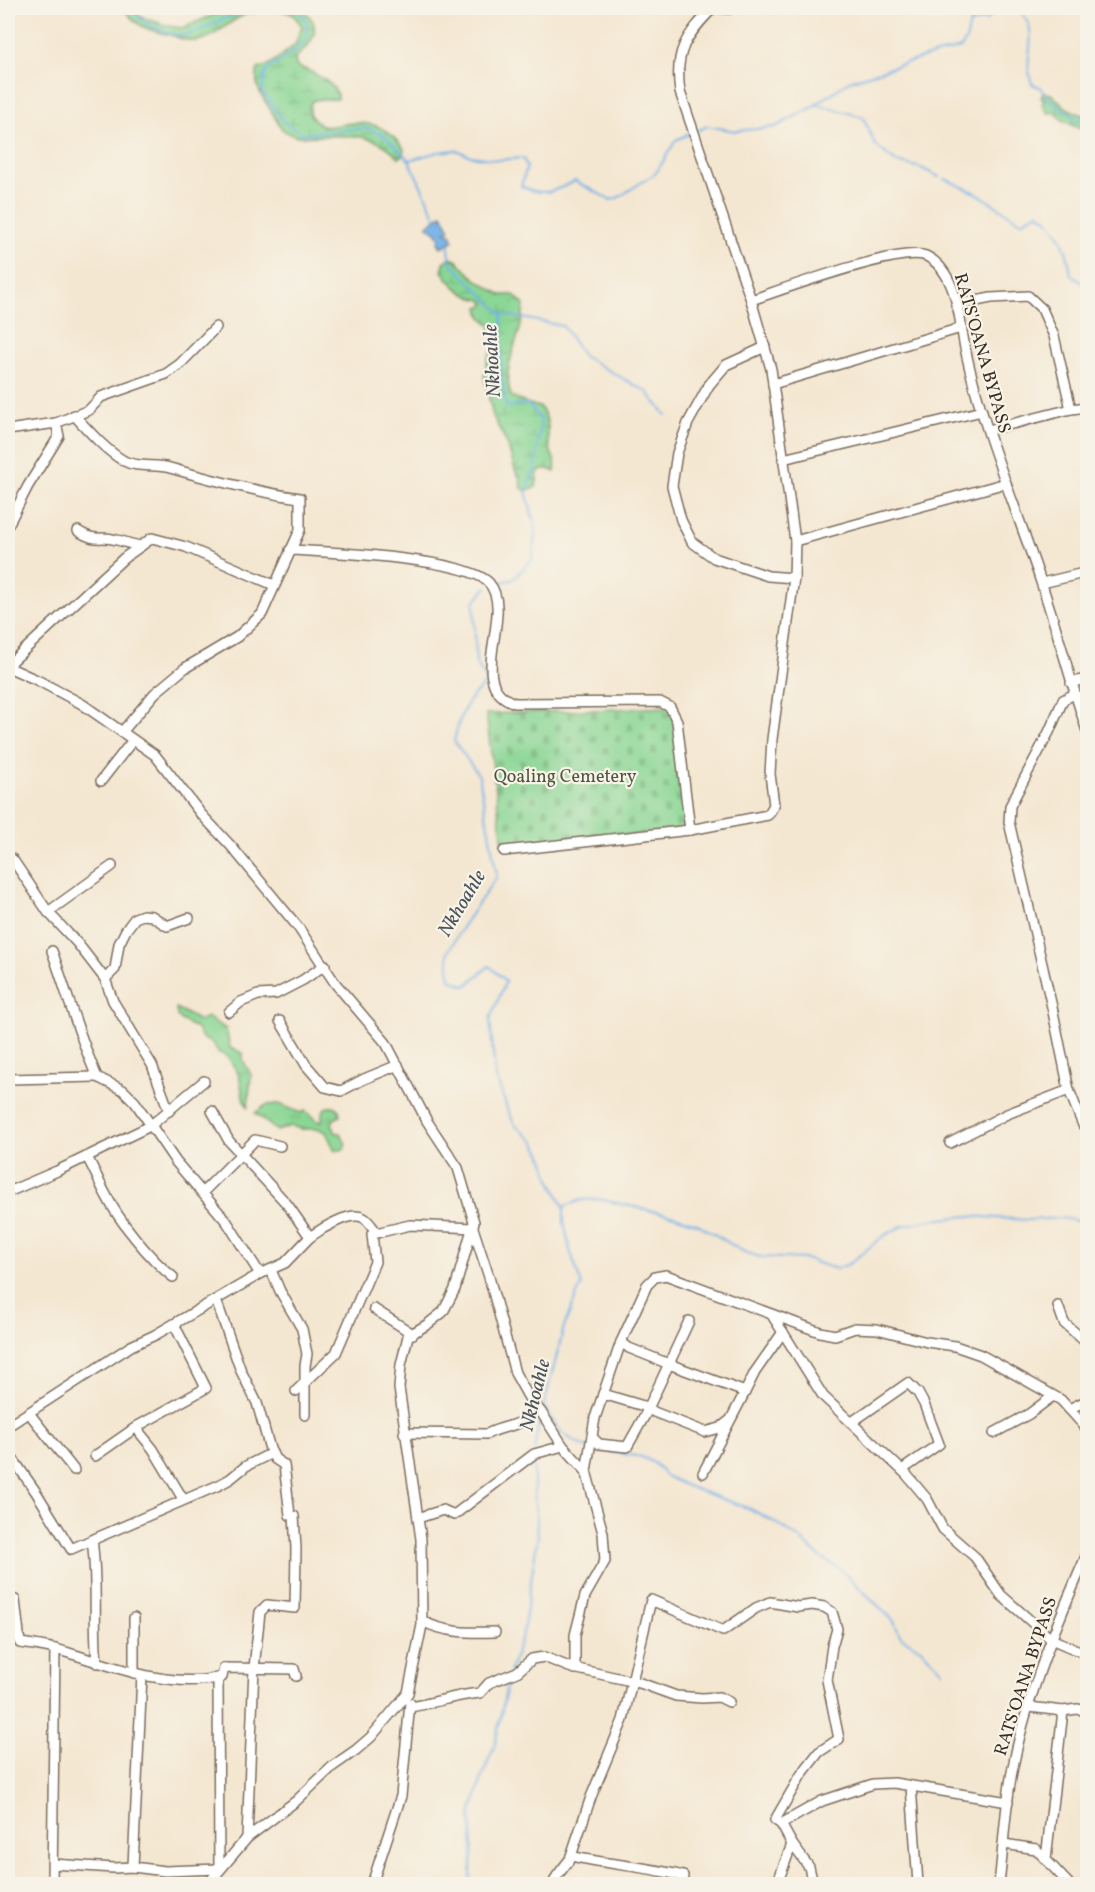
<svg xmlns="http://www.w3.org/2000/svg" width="1095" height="1892" font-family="Vollkorn,serif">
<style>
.grass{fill:url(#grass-tufts);stroke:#628059;stroke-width:1.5}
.wetland{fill:url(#wetland-marsh);stroke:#628059;stroke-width:1.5}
.cemetery{fill:url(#cemetery-stones);stroke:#628059;stroke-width:1.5}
.water{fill:#75b1e7;stroke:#586e82;stroke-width:1.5}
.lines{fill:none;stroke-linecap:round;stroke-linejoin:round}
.stream{stroke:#75b1e7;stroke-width:2}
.minor-casing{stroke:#7c6c5d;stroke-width:12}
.minor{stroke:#fff;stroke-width:9}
.labels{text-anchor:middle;stroke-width:4.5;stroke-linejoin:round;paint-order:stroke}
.street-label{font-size:18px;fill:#3b2a1e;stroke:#f7f3e8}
.park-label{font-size:18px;fill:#4f553c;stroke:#f7f3e8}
.water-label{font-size:20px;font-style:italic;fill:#4c525a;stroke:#f7f3e8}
</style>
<defs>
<pattern id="grass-tufts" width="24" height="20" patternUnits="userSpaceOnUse" patternTransform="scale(1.5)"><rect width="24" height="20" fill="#8ad694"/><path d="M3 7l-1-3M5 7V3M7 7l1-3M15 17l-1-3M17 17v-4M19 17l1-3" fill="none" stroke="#78b87f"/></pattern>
<pattern id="wetland-marsh" width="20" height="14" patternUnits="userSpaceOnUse" patternTransform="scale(1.5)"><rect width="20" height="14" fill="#8ad694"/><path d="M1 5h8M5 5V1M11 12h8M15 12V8" fill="none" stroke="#78b87f"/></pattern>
<pattern id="cemetery-stones" width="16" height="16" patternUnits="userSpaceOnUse" patternTransform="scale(1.5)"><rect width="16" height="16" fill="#8ad694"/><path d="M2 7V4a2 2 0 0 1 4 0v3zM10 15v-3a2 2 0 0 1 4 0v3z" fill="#78b87f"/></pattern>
</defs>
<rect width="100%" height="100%" fill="#f7f3e8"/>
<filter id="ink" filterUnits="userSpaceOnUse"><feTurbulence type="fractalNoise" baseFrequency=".0167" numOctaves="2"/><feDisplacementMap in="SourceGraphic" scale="12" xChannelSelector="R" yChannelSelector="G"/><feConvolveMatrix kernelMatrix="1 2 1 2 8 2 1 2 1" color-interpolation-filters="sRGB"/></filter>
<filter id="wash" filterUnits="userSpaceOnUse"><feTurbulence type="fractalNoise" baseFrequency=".008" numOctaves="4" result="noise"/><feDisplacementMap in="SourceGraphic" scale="24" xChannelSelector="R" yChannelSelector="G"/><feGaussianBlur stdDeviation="1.35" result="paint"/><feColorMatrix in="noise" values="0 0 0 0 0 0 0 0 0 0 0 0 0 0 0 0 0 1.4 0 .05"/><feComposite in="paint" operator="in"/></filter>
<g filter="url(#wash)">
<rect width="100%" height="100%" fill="#f4e7d1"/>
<!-- grass -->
<g class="grass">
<polygon points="176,1008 199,1021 207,1017 226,1029 230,1048 243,1053 243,1060 251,1075 248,1107 244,1101 239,1075 228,1057 218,1052 213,1044 202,1038 197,1029 181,1020 177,1016"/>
<polygon points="279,1104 301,1113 305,1111 319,1122 322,1121 322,1115 325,1108 334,1106 339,1110 340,1116 334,1119 332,1124 336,1133 340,1133 346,1144 344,1149 335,1151 326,1132 319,1129 301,1129 291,1126 277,1131 255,1113 266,1105"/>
</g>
<!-- wetland -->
<g class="wetland">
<path d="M123,8H133L144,18L169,26L183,28L220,12L238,8H299C304,10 306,12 310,17C322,33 308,47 295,58L296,66C309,70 338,83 338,99L314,100L310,104V115C313,118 317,123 321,125C328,129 336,125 344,124C371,120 387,126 404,149L403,155L399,158C377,132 349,136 318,136C305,137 294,138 283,130C280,128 270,108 266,103C259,92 254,82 258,69L269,65L295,45L302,26L292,13C276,9 253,10 238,18C224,26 213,39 197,41C187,42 178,37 170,35C148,30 137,27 123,8Z"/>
<polygon points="1043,93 1051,94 1068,109 1087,117 1087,132 1062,120 1054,111 1053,113 1048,113 1042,103 1045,99 1041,98"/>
<path d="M450,258L456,260L474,278L501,295H514L524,305C523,313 522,321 520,329C513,352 503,372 511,396L528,404L540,407C553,425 545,431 550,449C553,458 557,463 555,472C548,468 544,468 538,472L536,487L526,491L521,487L520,478L515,470L508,446L493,416L484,377L488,357L495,347L494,336L490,325L481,316L479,307L485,305L482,300C464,297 452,286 442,271L445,261Z"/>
</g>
<!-- cemetery -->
<polygon class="cemetery" points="670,707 677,721 690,830 503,846 486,714"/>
<!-- water -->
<polygon class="water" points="442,214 450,230 445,232 452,235 453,241 441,247 438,243 440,238 436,232 427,226"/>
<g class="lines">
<!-- stream -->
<g class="stream">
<path d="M130,8C140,21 169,39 186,35C201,31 215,22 229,16C246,10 285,0 301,14C309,20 307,31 306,40L292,53L266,71L262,91L284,122L303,134L368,128L385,136L409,160L436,218"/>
<path d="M1018,8C1044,37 1020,52 1032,84L1040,87C1048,102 1072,117 1088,123"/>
<polyline points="970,23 979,8"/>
<polyline points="816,104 863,117 875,145 896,162 921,168 939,177"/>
<polyline points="697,131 707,126 736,131 775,127 811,108 849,81 925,57 961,48 966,40 970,24 983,19 987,20 994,11 1002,8"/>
<path d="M410,160L438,152L456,150L471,156L498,160L523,158L527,167L521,186C542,197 554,192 575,181L611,200L619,197L656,173L676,140L691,133"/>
<path d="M945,179L978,194L1021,222L1038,213C1060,225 1068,252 1071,275L1088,287"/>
<polyline points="448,242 451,263 502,314 501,373 506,407 528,404 541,420 535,469 526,491 536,529 532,560 512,580 493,583"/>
<polyline points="502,314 563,326 583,356 647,392 666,415"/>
<path d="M487,587L474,602L476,663L488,682C466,699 460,714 454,741L479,776L497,876L463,926L448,952L450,979L466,986L489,966L506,981L490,1019L495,1074L508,1111L515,1125L535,1142L545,1161L549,1177L564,1207V1222L570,1250L582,1286L578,1292L564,1327L543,1409"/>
<polyline points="565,1206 582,1200 599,1199 675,1216 698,1224 742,1251 760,1257 805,1259 836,1269 849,1264 882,1237 902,1226 931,1220 968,1216 1028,1220 1062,1218 1088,1223"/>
<path d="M545,1408C558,1431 563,1437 588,1448"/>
<polyline points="593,1449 642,1457 654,1463 666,1476 687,1486 750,1509 771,1520 799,1538 820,1557 840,1569 893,1620 901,1637 922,1650 943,1671"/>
<polyline points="534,1450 540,1417"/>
<polyline points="510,1671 523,1633 538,1535 534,1493 534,1459"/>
<polyline points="470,1884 473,1851 471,1815 482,1777 495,1744 508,1680"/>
</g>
</g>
</g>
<g filter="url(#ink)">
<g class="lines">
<defs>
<g id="minor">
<path d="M713,8C686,36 674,51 680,92L751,300C781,290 902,245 926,256C957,271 959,318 965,348C982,428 1015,504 1041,582C1058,632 1071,683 1088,734"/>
<polyline points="717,8 729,9 733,8"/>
<polyline points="956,305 991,298 1028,296 1042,309 1054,336 1071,409"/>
<polyline points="765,347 726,365 709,385 688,423 677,453 672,486 681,520 692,542 714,558 768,576 794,578"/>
<polyline points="773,384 961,328"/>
<path d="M74,415C89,431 105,450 124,461C137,468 156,464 170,468C212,480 256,492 300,498V530L262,614L237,637L185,668L155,693L122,732"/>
<polyline points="8,430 56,423 89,410 101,397 166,374 180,364 216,327"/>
<polyline points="988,430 1071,409 1088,407"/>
<polyline points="783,459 982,411"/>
<polyline points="8,525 28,486 59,436 56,423"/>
<path d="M78,531C97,543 99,535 117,540C126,542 132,545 141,546"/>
<polyline points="795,541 1006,483"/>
<path d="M290,550C327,552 467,558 489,583C516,614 463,686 515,703L660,702L670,707L677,721L690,830"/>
<polyline points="1042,583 1088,572"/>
<polyline points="8,665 124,558 152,538 186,547 274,585"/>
<polyline points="8,667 39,681 82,704 155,755 201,814 231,846 298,927 335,983 386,1043 427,1121 458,1168 474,1222 455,1289 443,1312 428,1324 408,1336 401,1365 399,1388 421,1539 422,1625 408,1693 371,1737 356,1750 333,1766 296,1801 247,1838 208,1884"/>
<polyline points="1071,683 1088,678"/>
<polyline points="1074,694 1063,700 1049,732 1010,806 1009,822 1052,1007 1069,1090 1083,1125 1088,1128"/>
<polyline points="101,781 133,740"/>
<polyline points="504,851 690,830 768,815 774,805 770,774 772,739 794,578 795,541 771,369 751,300"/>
<polyline points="8,856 13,860 48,912 78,944 105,979 113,1001 152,1065 169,1111"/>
<polyline points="48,912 112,866"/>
<path d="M52,951C67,993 79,1036 97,1077L123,1090L135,1102L176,1162L227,1222L260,1274"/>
<polyline points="105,979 115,969 119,944 126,930 135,918 143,915 152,916 167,926 189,918"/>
<polyline points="229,1012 241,1002 258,995 276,994 303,980 325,965"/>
<polyline points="280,1021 306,1065 325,1087 341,1091 364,1079 398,1065"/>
<polyline points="8,1079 97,1077"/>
<polyline points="950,1143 1007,1114 1069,1090"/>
<path d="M87,1157C94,1169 99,1182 106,1195C119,1221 150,1259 173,1277"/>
<polyline points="8,1192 57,1171 150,1126 204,1081"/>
<polyline points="203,1192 255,1140 280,1146"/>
<path d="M310,1237C321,1229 351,1210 364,1218C369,1221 373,1228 377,1233"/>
<polyline points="271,1270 280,1291 302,1329 307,1354 305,1366 305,1415"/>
<polyline points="216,1300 241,1371 257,1403 270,1449 275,1459 284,1465 290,1515 294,1516 296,1548 295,1608 267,1605 260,1612 254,1668 247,1838"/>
<polyline points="1058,1306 1064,1323 1088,1344"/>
<polyline points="374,1309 413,1334"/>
<polyline points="772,1315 823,1396 906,1474 927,1499 943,1529 975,1557 1001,1595 1051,1639 1084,1653"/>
<polyline points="174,1324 206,1388 138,1426 140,1433 153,1449 183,1499"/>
<polyline points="621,1342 629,1348 669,1364 745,1392 755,1372 783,1332"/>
<polyline points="296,1391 336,1353 375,1262 372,1234 410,1225 473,1228 489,1277 515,1373 529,1398 541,1412 563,1446 586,1471 603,1533 605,1561 585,1596 575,1635 575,1669"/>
<polyline points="603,1394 647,1407 654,1412 705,1432 720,1428 729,1421"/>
<polyline points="1069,1409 1088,1400"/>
<polyline points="29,1413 74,1470"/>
<polyline points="852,1422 908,1383 918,1393 924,1404 939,1444 902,1470"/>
<polyline points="8,1426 131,1346 155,1335 260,1274 285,1263 310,1237 287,1204 229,1141 212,1111"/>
<path d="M404,1433L487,1434C509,1423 522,1428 538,1409"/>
<polyline points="994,1433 1029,1414 1053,1396"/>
<polyline points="592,1437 599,1444 627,1447 645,1415 689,1321"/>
<polyline points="8,1452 36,1492 71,1549 219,1485 230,1479 246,1466 272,1453"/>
<polyline points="95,1456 138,1426"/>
<polyline points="586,1471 595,1418 621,1342 647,1285 655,1277 666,1275 820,1332 835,1335 855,1328 877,1329 927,1342 955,1346 981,1355 1061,1400 1088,1430"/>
<polyline points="703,1473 745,1392"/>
<polyline points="418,1518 443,1510 454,1515 534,1454 563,1446"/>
<path d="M92,1540C98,1581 93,1622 97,1663"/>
<path d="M8,1599L15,1600L20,1643C36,1645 54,1648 69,1653C118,1668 170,1689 222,1677L224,1668L294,1669L296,1676"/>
<polyline points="134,1618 134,1673"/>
<path d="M422,1621C445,1633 470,1633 495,1632"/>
<path d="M410,1707C434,1703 456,1695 480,1693L489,1683L517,1672L532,1659L544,1657L569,1667L640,1683L676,1696L702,1698L719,1697L729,1702"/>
<polyline points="1029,1707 1063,1711 1077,1709 1088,1711"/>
<polyline points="911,1786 918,1884"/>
<polyline points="792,1844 809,1867 813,1884"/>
<polyline points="1004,1844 1036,1849 1069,1884"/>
<path d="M571,1856C608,1865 646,1866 683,1876L682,1884"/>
<polyline points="1046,1859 1063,1711"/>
<polyline points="53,1864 114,1868 133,1867 165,1871 219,1869 218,1678"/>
<polyline points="133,1867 142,1675"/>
<polyline points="52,1884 55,1649"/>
<polyline points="372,1884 401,1796 410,1703"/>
<polyline points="553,1884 557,1876 570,1859 591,1797 623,1720 651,1600 723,1631 756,1608 770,1602 798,1607 812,1605 824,1607 832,1612 837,1629 832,1646 827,1680 839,1739 819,1752 801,1775 775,1820 781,1824"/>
<polyline points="777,1884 792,1844 781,1824 822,1801 873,1784 894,1783 1008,1802"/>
<path d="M999,1884C1004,1844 1005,1802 1014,1762C1028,1692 1059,1618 1088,1552"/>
</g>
</defs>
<!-- minor casing -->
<use href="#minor" class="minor-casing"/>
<!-- minor -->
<use href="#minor" class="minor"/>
</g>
</g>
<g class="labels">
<!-- street labels -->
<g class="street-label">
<text transform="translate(983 353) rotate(74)" y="6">RATS'OANA BYPASS</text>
<text transform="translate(1025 1676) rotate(-72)" y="6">RATS'OANA BYPASS</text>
</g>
<!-- park labels -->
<g class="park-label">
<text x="565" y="782">Qoaling Cemetery</text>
</g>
<!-- water labels -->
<g class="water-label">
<text transform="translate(491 361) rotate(-93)" y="7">Nkhoahle</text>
<text transform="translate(461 903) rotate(-59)" y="7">Nkhoahle</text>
<text transform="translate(534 1395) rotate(-76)" y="7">Nkhoahle</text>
</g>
</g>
<!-- margin -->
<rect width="1095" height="1892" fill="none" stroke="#f7f3e8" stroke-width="30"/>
</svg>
